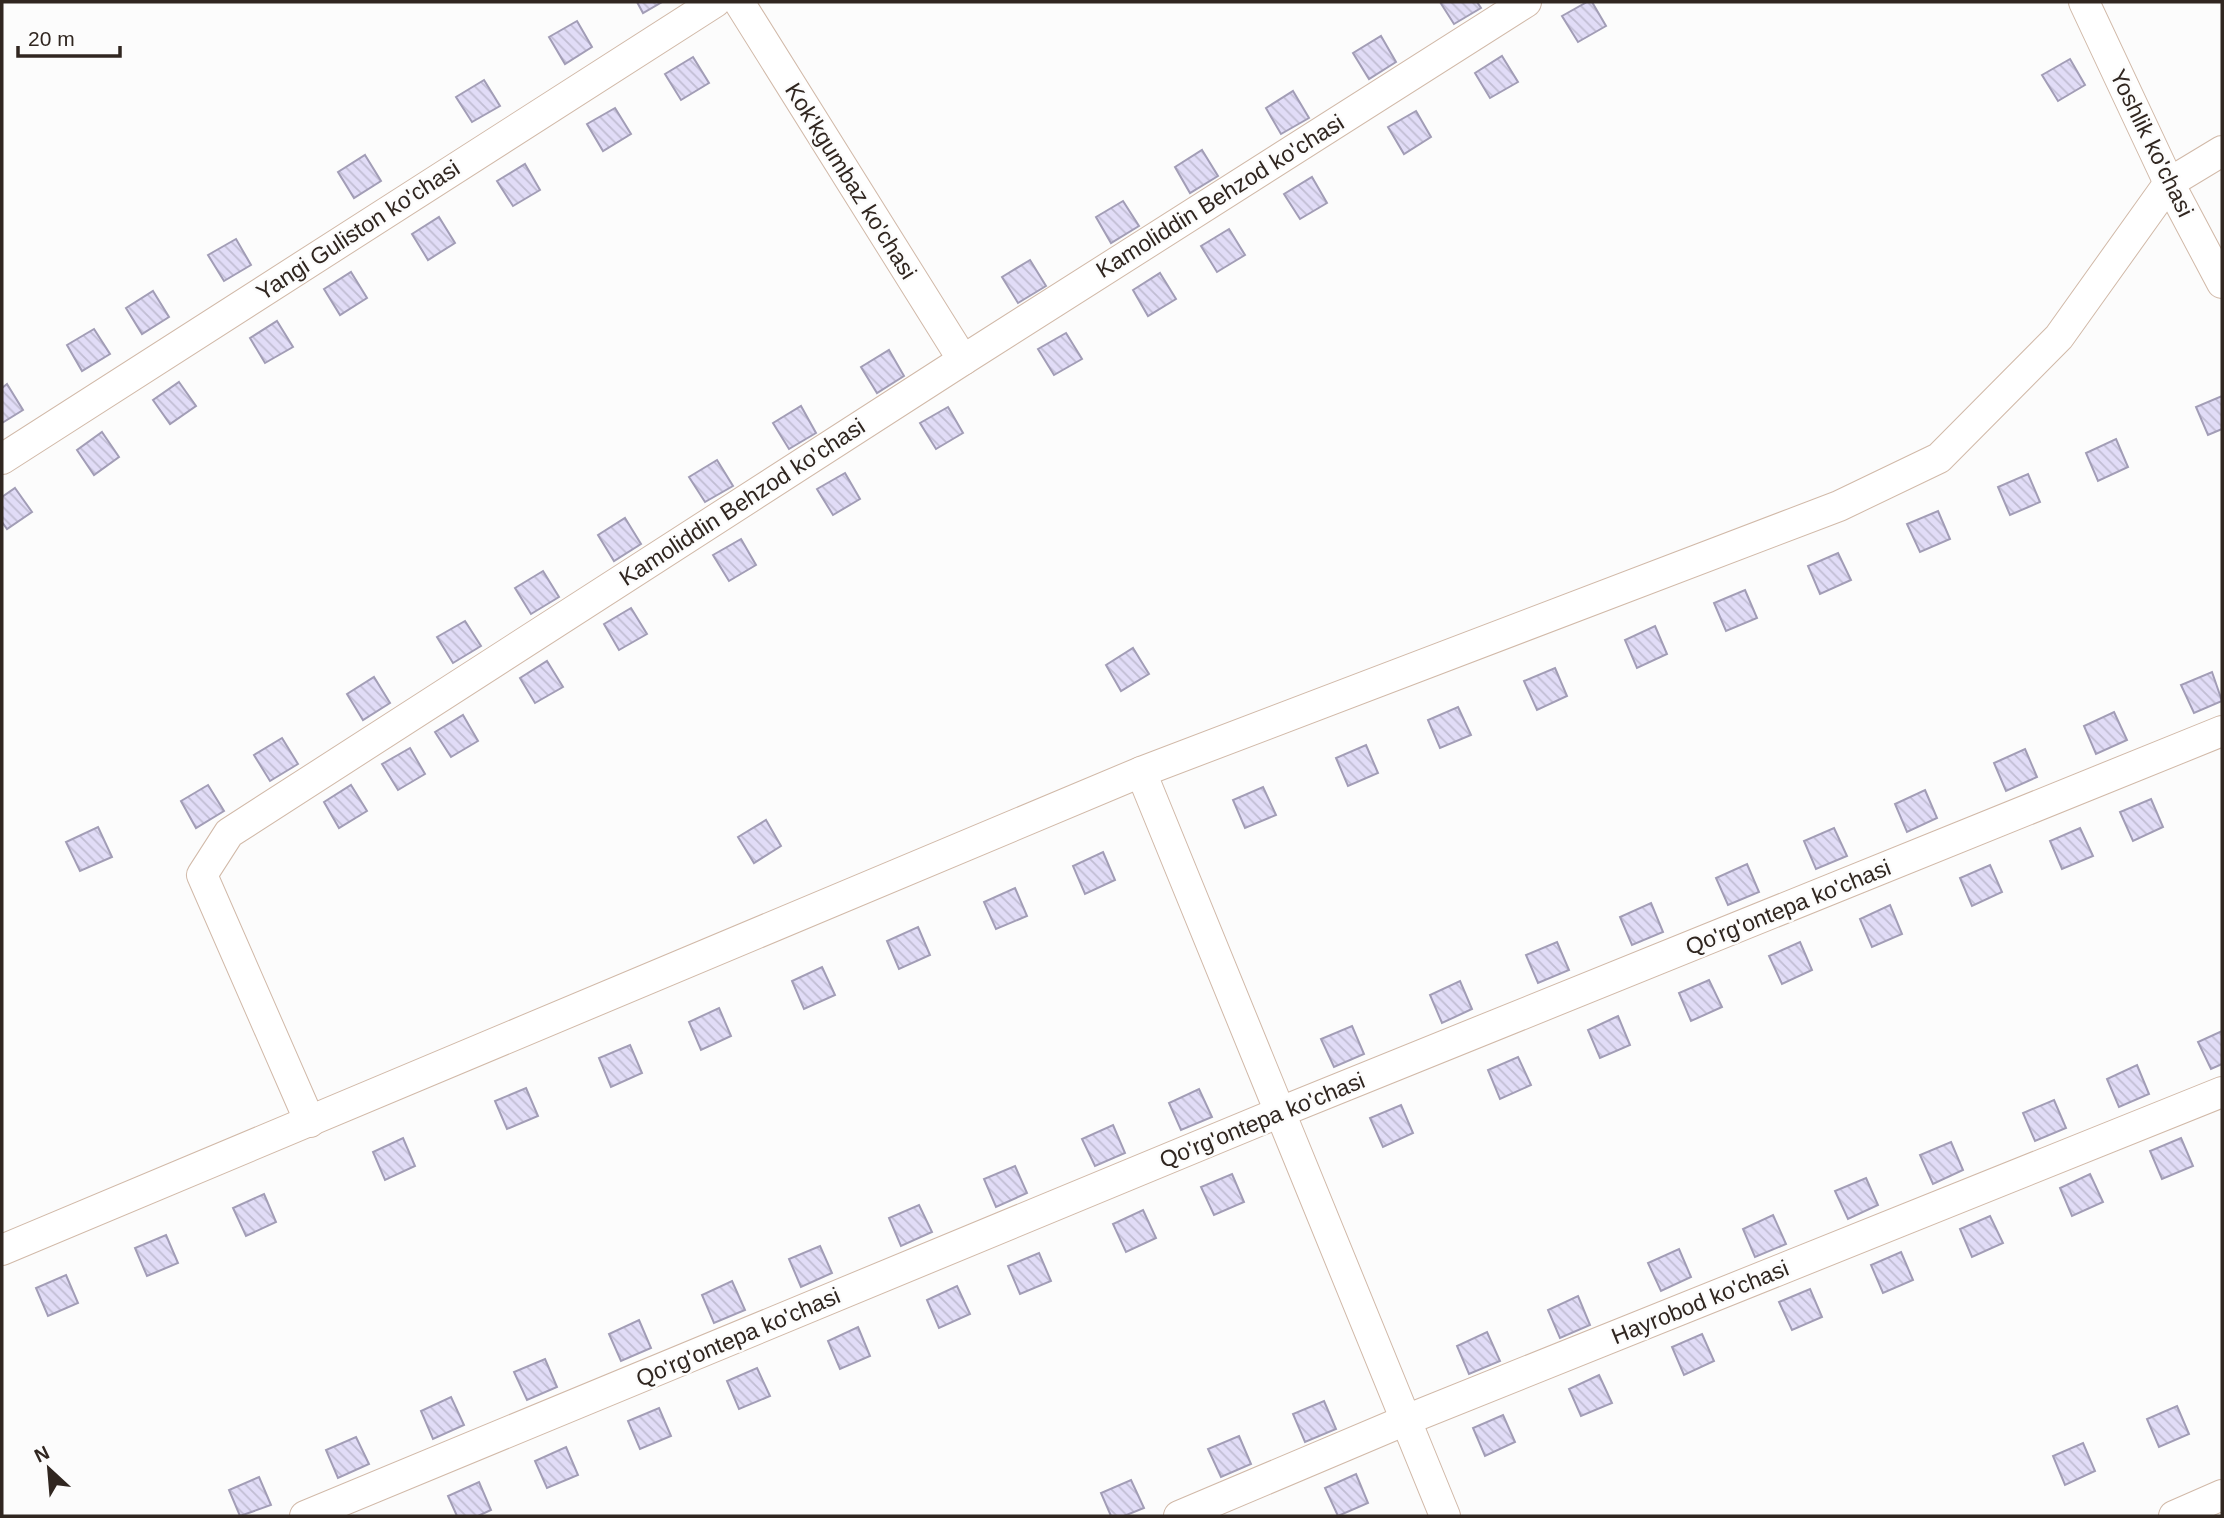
<svg xmlns="http://www.w3.org/2000/svg" width="2224" height="1518" font-family="Arial,sans-serif">
<style>
.building{fill:url(#building-back-hatch);stroke:#a29db6;stroke-width:2}
.lines{fill:none;stroke-linecap:round;stroke-linejoin:round}
.street-casing{stroke:#d1b9a8;stroke-width:32}
.street{stroke:#fff;stroke-width:30}
.labels{text-anchor:middle;stroke-width:5;stroke-linejoin:round;paint-order:stroke}
.street-label{font-size:23px;fill:#302620;stroke:#fcfcfc}
</style>
<defs>
<pattern id="building-back-hatch" width="6" height="6" patternUnits="userSpaceOnUse" patternTransform="scale(1.75)"><rect width="6" height="6" fill="#e1dcf7"/><path d="M-1 5l2 2M0 0l6 6M5-1l2 2" fill="none" stroke="#c1bdd3"/></pattern>
</defs>
<rect width="100%" height="100%" fill="#fcfcfc"/>
<!-- building -->
<g class="building">
<polygon points="637,2 662,2 643,13"/>
<polygon points="1440,2 1477,2 1481,8 1454,24"/>
<polygon points="1587,2 1592,2 1606,26 1578,42 1562,16"/>
<polygon points="577,21 592,47 565,64 549,37"/>
<polygon points="1381,36 1396,62 1369,79 1353,53"/>
<polygon points="1502,56 1518,82 1490,98 1475,73"/>
<polygon points="693,57 709,83 681,100 665,74"/>
<polygon points="2070,59 2085,85 2058,101 2042,75"/>
<polygon points="484,80 500,106 472,122 456,97"/>
<polygon points="1293,91 1309,118 1281,134 1266,108"/>
<polygon points="615,108 631,134 603,151 587,124"/>
<polygon points="1416,111 1431,137 1404,154 1388,127"/>
<polygon points="1202,150 1218,176 1190,193 1175,167"/>
<polygon points="365,155 381,181 354,198 338,172"/>
<polygon points="525,164 540,190 513,206 497,181"/>
<polygon points="1312,177 1327,203 1300,219 1284,194"/>
<polygon points="1123,201 1139,226 1111,243 1096,217"/>
<polygon points="439,217 455,243 428,260 412,234"/>
<polygon points="1229,229 1245,255 1217,272 1201,246"/>
<polygon points="236,239 251,265 224,281 208,255"/>
<polygon points="1030,260 1046,286 1018,303 1002,277"/>
<polygon points="351,272 367,298 340,315 324,289"/>
<polygon points="1160,273 1176,299 1148,316 1133,290"/>
<polygon points="153,291 169,317 142,334 126,308"/>
<polygon points="277,321 293,347 265,363 250,338"/>
<polygon points="94,329 110,354 82,371 67,345"/>
<polygon points="1066,333 1082,359 1054,375 1038,349"/>
<polygon points="889,350 904,376 877,393 861,367"/>
<polygon points="179,382 196,406 170,424 153,400"/>
<polygon points="7,384 23,410 2,423 2,388"/>
<polygon points="2222,396 2222,429 2208,435 2196,407"/>
<polygon points="801,406 816,433 789,449 773,423"/>
<polygon points="948,407 963,433 936,449 920,423"/>
<polygon points="102,432 119,457 94,475 77,450"/>
<polygon points="2116,439 2128,467 2098,481 2086,453"/>
<polygon points="717,460 733,486 705,502 689,477"/>
<polygon points="845,473 860,499 833,515 817,489"/>
<polygon points="2028,474 2040,502 2010,515 1998,487"/>
<polygon points="15,488 32,512 7,529 2,522 2,497"/>
<polygon points="1938,511 1950,539 1920,552 1907,524"/>
<polygon points="625,518 641,544 614,561 598,535"/>
<polygon points="741,539 756,565 729,581 713,555"/>
<polygon points="1838,553 1851,580 1820,594 1808,566"/>
<polygon points="543,571 559,597 531,614 515,588"/>
<polygon points="1745,590 1757,618 1726,631 1714,603"/>
<polygon points="631,608 647,634 619,650 604,624"/>
<polygon points="465,621 481,646 453,663 437,637"/>
<polygon points="1655,626 1667,654 1637,668 1625,640"/>
<polygon points="1133,648 1149,674 1121,691 1106,665"/>
<polygon points="547,661 563,687 535,703 520,678"/>
<polygon points="1555,668 1567,696 1537,710 1524,681"/>
<polygon points="2212,672 2222,701 2194,713 2181,685"/>
<polygon points="374,677 390,703 363,720 347,694"/>
<polygon points="1458,707 1471,735 1440,748 1428,720"/>
<polygon points="2114,712 2127,740 2096,754 2084,726"/>
<polygon points="463,715 478,741 451,757 435,732"/>
<polygon points="282,738 298,764 270,781 254,755"/>
<polygon points="1366,745 1378,773 1348,786 1336,758"/>
<polygon points="410,748 425,774 398,790 382,764"/>
<polygon points="2025,749 2037,777 2006,791 1994,763"/>
<polygon points="208,785 224,811 196,828 181,801"/>
<polygon points="351,785 367,811 339,828 324,802"/>
<polygon points="1263,787 1276,815 1245,828 1233,800"/>
<polygon points="1925,790 1937,818 1907,832 1895,804"/>
<polygon points="2151,799 2163,827 2133,841 2120,812"/>
<polygon points="766,820 781,846 754,863 738,837"/>
<polygon points="98,827 112,857 80,871 66,842"/>
<polygon points="1834,828 1847,856 1816,869 1804,841"/>
<polygon points="2080,828 2093,856 2062,869 2050,841"/>
<polygon points="1103,852 1115,880 1085,894 1073,866"/>
<polygon points="1747,864 1759,892 1728,905 1716,878"/>
<polygon points="1990,865 2002,892 1972,906 1960,878"/>
<polygon points="1015,888 1027,916 996,929 984,902"/>
<polygon points="1651,903 1663,932 1632,945 1620,917"/>
<polygon points="1890,905 1902,934 1872,947 1860,919"/>
<polygon points="918,927 930,955 899,969 887,941"/>
<polygon points="1557,942 1569,970 1538,983 1526,955"/>
<polygon points="1800,942 1812,970 1782,984 1769,956"/>
<polygon points="822,967 835,995 804,1009 792,981"/>
<polygon points="1709,980 1722,1007 1691,1021 1679,993"/>
<polygon points="1460,981 1472,1009 1442,1023 1430,995"/>
<polygon points="719,1008 731,1036 701,1050 689,1022"/>
<polygon points="1618,1016 1630,1045 1600,1058 1588,1030"/>
<polygon points="1352,1026 1364,1054 1334,1067 1321,1039"/>
<polygon points="2222,1031 2222,1064 2211,1069 2198,1042"/>
<polygon points="630,1045 642,1073 611,1087 599,1058"/>
<polygon points="1518,1057 1531,1085 1500,1099 1488,1070"/>
<polygon points="2137,1065 2149,1094 2119,1107 2107,1079"/>
<polygon points="526,1088 538,1116 507,1129 495,1101"/>
<polygon points="1199,1089 1212,1117 1181,1130 1169,1103"/>
<polygon points="2054,1100 2066,1128 2035,1141 2023,1113"/>
<polygon points="1401,1105 1413,1133 1383,1147 1370,1118"/>
<polygon points="1113,1125 1125,1153 1095,1166 1082,1139"/>
<polygon points="403,1138 415,1166 385,1180 373,1152"/>
<polygon points="2181,1138 2193,1166 2162,1179 2150,1151"/>
<polygon points="1951,1142 1963,1170 1933,1184 1920,1155"/>
<polygon points="1015,1166 1027,1193 996,1207 984,1179"/>
<polygon points="1232,1174 1244,1202 1214,1215 1201,1187"/>
<polygon points="2090,1174 2103,1202 2072,1216 2060,1188"/>
<polygon points="1866,1178 1878,1205 1848,1219 1835,1191"/>
<polygon points="264,1194 276,1222 246,1236 233,1208"/>
<polygon points="919,1205 932,1232 901,1246 889,1218"/>
<polygon points="1143,1210 1156,1238 1126,1252 1113,1224"/>
<polygon points="1773,1215 1786,1244 1755,1257 1743,1229"/>
<polygon points="1990,1216 2003,1243 1972,1257 1960,1229"/>
<polygon points="166,1235 178,1263 147,1276 135,1248"/>
<polygon points="820,1246 832,1273 801,1287 789,1259"/>
<polygon points="1679,1249 1691,1277 1661,1291 1648,1263"/>
<polygon points="1901,1252 1913,1280 1883,1293 1871,1265"/>
<polygon points="1039,1253 1051,1281 1020,1294 1008,1266"/>
<polygon points="66,1275 78,1303 48,1316 36,1288"/>
<polygon points="732,1281 745,1310 714,1323 702,1295"/>
<polygon points="957,1286 970,1314 939,1328 927,1300"/>
<polygon points="1810,1289 1822,1317 1792,1330 1779,1302"/>
<polygon points="1578,1296 1590,1325 1560,1338 1548,1310"/>
<polygon points="639,1320 651,1348 621,1361 609,1334"/>
<polygon points="858,1327 870,1356 840,1369 828,1341"/>
<polygon points="1487,1332 1500,1361 1469,1374 1457,1346"/>
<polygon points="1702,1334 1714,1361 1684,1375 1672,1347"/>
<polygon points="545,1359 557,1387 527,1400 514,1372"/>
<polygon points="757,1368 770,1396 739,1409 727,1381"/>
<polygon points="1599,1375 1612,1403 1581,1416 1569,1389"/>
<polygon points="451,1397 464,1425 433,1439 421,1411"/>
<polygon points="1324,1401 1336,1429 1305,1442 1293,1414"/>
<polygon points="2177,1406 2189,1434 2159,1447 2147,1419"/>
<polygon points="659,1408 671,1436 640,1449 628,1421"/>
<polygon points="1503,1415 1515,1442 1485,1456 1473,1428"/>
<polygon points="1239,1436 1251,1464 1221,1477 1208,1449"/>
<polygon points="356,1437 369,1464 338,1478 326,1450"/>
<polygon points="2083,1443 2095,1471 2065,1485 2053,1456"/>
<polygon points="566,1447 578,1475 547,1488 535,1461"/>
<polygon points="1356,1474 1368,1503 1338,1516 1325,1488"/>
<polygon points="259,1477 271,1505 240,1516 229,1490"/>
<polygon points="1131,1480 1144,1508 1124,1516 1111,1516 1101,1493"/>
<polygon points="479,1482 491,1510 478,1516 457,1516 448,1496"/>
</g>
<g class="lines">
<defs>
<g id="street">
<polyline points="739,2 963,360"/>
<polyline points="2084,2 2169,183 2222,283"/>
<polyline points="2,459 715,2"/>
<polyline points="1141,772 1445,1516"/>
<polyline points="310,1122 202,875 229,833 963,360 1526,2"/>
<polyline points="2,1250 1141,772 1839,506 1939,458 2059,337 2169,183 2222,151"/>
<polyline points="305,1516 1278,1113 2222,731"/>
<polyline points="1179,1516 1406,1420 2222,1092"/>
<polyline points="2174,1516 2222,1495"/>
</g>
</defs>
<!-- street casing -->
<use href="#street" class="street-casing"/>
<!-- street -->
<use href="#street" class="street"/>
</g>
<g class="labels">
<!-- street labels -->
<g class="street-label">
<text transform="translate(2152 143) rotate(64)" y="8">Yoshlik ko'chasi</text>
<text transform="translate(851 181) rotate(58)" y="8">Kok'kgumbaz ko'chasi</text>
<text transform="translate(1220 196) rotate(-32)" y="8">Kamoliddin Behzod ko'chasi</text>
<text transform="translate(358 230) rotate(-33)" y="8">Yangi Guliston ko'chasi</text>
<text transform="translate(742 502) rotate(-33)" y="8">Kamoliddin Behzod ko'chasi</text>
<text transform="translate(1788 907) rotate(-22)" y="8">Qo'rg'ontepa ko'chasi</text>
<text transform="translate(1262 1120) rotate(-22)" y="8">Qo'rg'ontepa ko'chasi</text>
<text transform="translate(1700 1302) rotate(-22)" y="8">Hayrobod ko'chasi</text>
<text transform="translate(738 1337) rotate(-23)" y="8">Qo'rg'ontepa ko'chasi</text>
</g>
</g>
<!-- border -->
<rect width="2224" height="1518" fill="none" stroke="#302620" stroke-width="7"/>
<!-- north arrow -->
<g transform="translate(49 1469) rotate(334)" stroke="#fcfcfc" stroke-width="5" paint-order="stroke">
<path d="M0-5L12 26L0 18L-12 26Z" fill="#302620"/>
<text y="-10" font-size="19" font-weight="bold" text-anchor="middle" fill="#302620">N</text>
</g>
<!-- scale -->
<path d="M18 46v10h102v-10" fill="none" stroke="#302620" stroke-width="3.5"/>
<text x="28" y="46" font-size="21" fill="#302620" stroke="#fcfcfc" stroke-width="5" paint-order="stroke">20 m</text>
</svg>
